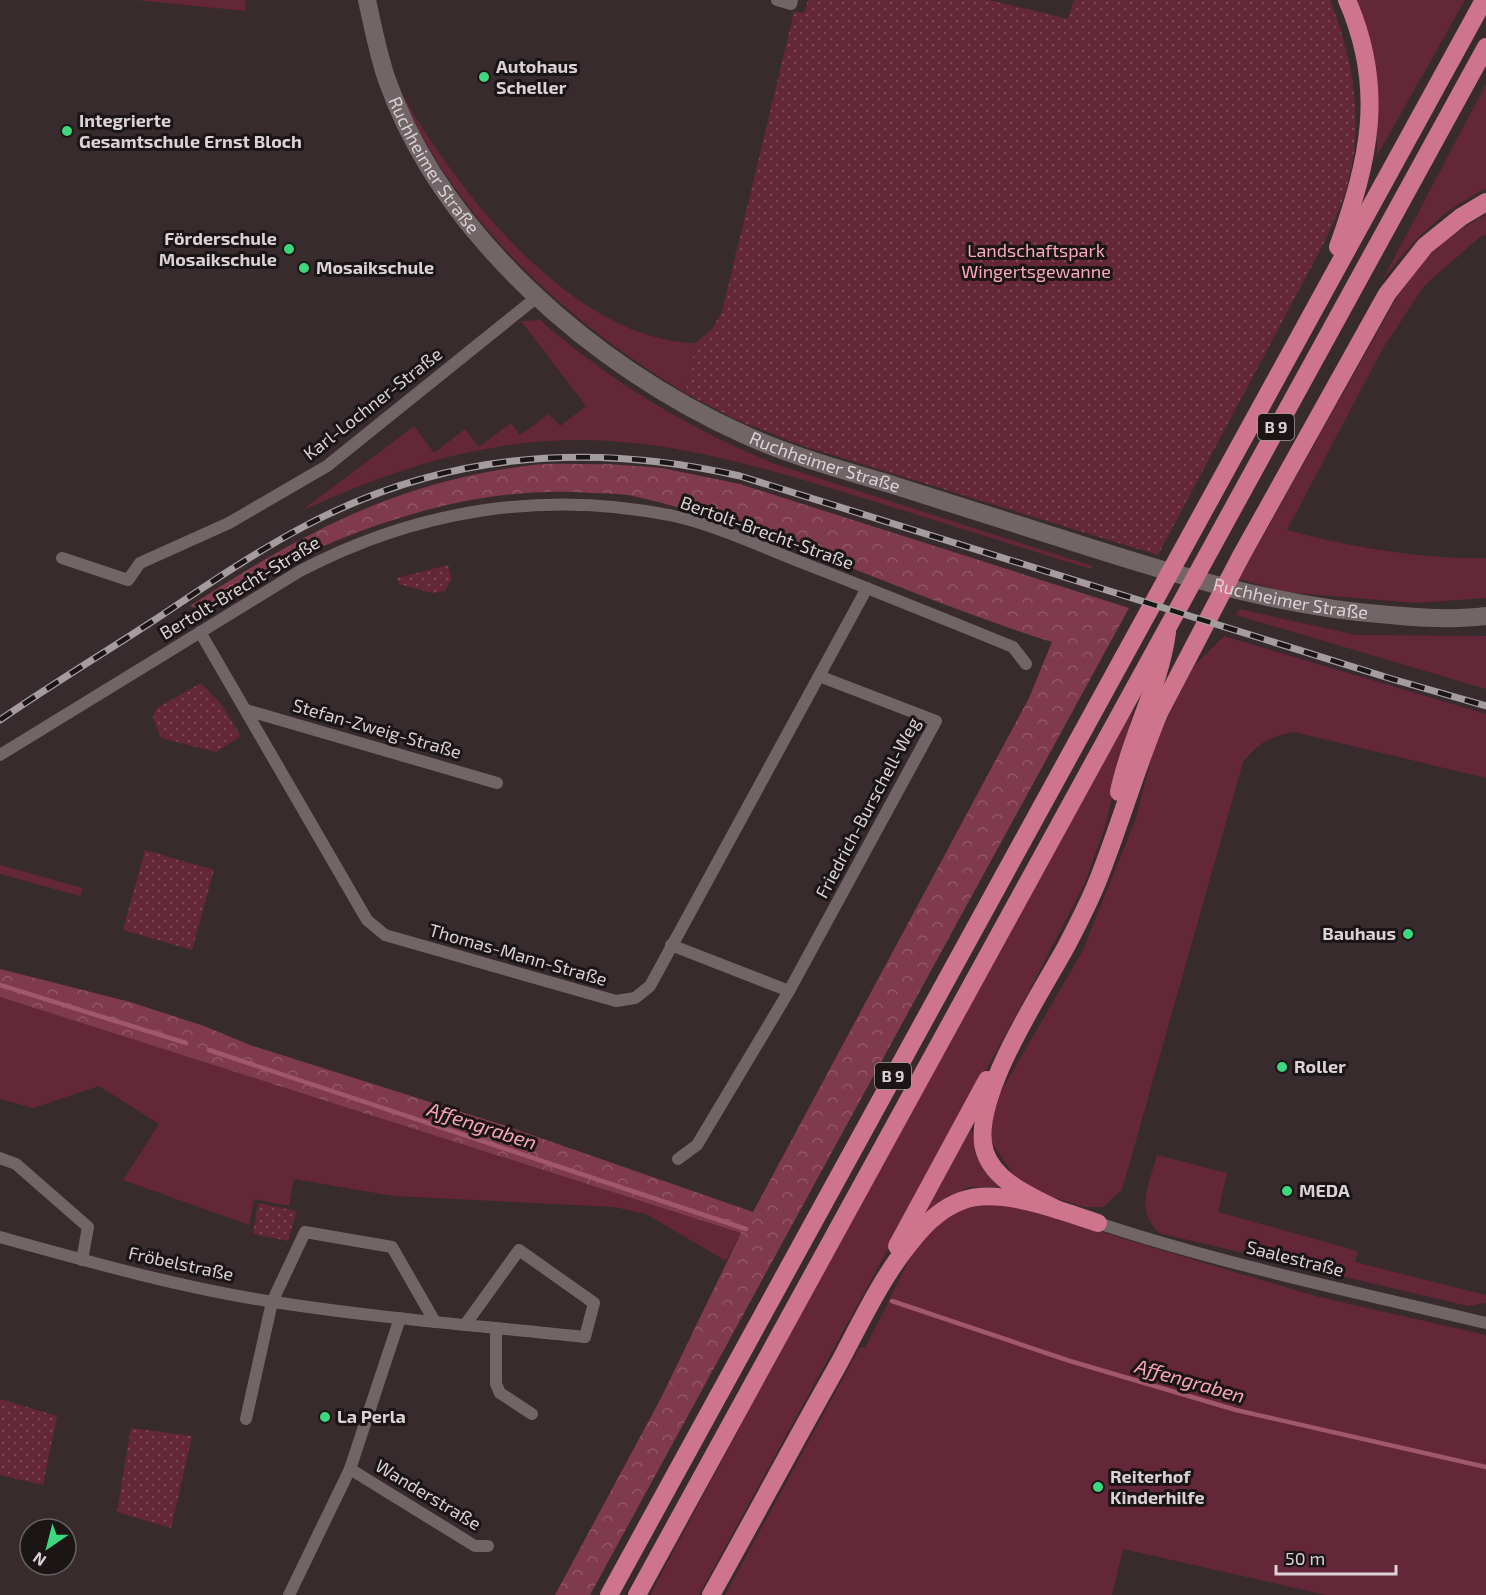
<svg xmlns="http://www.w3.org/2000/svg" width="1486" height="1595" font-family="'Exo 2',sans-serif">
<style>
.grass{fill:#642639}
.forest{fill:url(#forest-crowns)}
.park{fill:url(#park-dots)}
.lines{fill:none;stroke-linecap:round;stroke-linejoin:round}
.stream{stroke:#a1576c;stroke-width:4.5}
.street{stroke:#726567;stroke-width:12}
.secondary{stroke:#726567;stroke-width:18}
.highway{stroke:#ce748d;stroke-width:18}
.rail-casing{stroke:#a59c9f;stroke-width:7}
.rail{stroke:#1b1516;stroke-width:4.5;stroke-dasharray:14;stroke-linecap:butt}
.poi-dot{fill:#3dd77e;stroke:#1b1516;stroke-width:2}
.labels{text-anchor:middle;stroke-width:6;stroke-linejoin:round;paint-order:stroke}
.shield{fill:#1b1516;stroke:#a1999b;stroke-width:1.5}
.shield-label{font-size:16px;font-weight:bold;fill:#dad2d4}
.poi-label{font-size:18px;font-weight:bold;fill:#dad2d4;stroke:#1b1516;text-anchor:start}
.street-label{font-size:18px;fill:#dad2d4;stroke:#1b1516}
.park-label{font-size:18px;fill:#fda8be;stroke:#1b1516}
.water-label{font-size:20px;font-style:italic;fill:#faa5ba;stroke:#1b1516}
</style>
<defs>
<pattern id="forest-crowns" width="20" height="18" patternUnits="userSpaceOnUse" patternTransform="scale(1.5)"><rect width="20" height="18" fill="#803a4e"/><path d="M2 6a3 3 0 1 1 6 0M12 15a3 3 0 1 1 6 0" fill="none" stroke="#915667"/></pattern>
<pattern id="park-dots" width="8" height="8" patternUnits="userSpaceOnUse" patternTransform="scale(1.5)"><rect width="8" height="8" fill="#642639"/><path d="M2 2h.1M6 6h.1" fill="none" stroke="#7a4555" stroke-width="1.8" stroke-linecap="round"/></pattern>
</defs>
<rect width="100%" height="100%" fill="#372b2e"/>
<!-- grass -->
<g class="grass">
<polygon points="136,0 246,0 245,11"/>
<polygon points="1353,0 1465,0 1377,156 1377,76"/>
<path d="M1486,84V189C1443,208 1408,245 1381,283Z"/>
<path d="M397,85C452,185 571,341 696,343L685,393C562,318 454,219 397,85Z"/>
<path d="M1486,214V235L1481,236L1424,286L1382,350L1287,530C1344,546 1427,560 1486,558V598L1415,603L1285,592L1239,579L1396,299L1422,262L1452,235Z"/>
<path d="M540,320C611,382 688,428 775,464L1092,566L1091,569C1016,546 941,522 866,499C755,465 643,429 525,443C442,453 377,477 301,511L414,426L434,453L465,429L479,447L511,423L520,435L549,414L560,426L586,406L521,321Z"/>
<polygon points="1239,609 1356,635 1486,636 1486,689 1236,615"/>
<path d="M1224,636L1486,714V778L1294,732C1270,736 1259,743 1243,762L1122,1190L1103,1207H1084L1023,1188L991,1142L993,1105L1082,952L1135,821L1156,741L1194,666Z"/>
<polygon points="1134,707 1105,827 1085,883 1026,997 699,1595 650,1595 845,1231"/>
<polygon points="0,865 83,888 80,896 0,874"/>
<polygon points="0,997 741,1233 726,1261 646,1214 614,1207 393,1196 294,1179 289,1206 254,1199 249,1225 123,1180 159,1124 99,1086 33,1108 0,1099"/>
<polygon points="971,1129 979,1158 999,1187 968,1187 923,1216"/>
<path d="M1157,1155L1227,1173L1218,1212L1358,1251L1355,1262L1486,1295V1303L1468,1306L1159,1233C1135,1208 1149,1185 1157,1155Z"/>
<polygon points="969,1202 1018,1207 1315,1296 1486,1335 1486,1595 1326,1595 1123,1549 1112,1595 725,1595 860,1347 865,1348 918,1242 934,1225"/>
</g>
<!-- forest -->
<path class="forest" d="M608,464L662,468L740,484L1129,608L590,1595H555L661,1398L741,1233L0,997V969L130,1002L204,1026L250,1045L509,1127L753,1212L1029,698L1052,642C910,598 778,529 633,496C620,493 605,494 592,493C459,482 314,540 203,610L190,606C300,535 394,482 526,466C553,462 581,465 608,464Z"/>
<!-- park -->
<g class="park">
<path d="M808,0H989L1068,19L1074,0H1330C1354,61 1365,126 1346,190C1341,207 1332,224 1325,241L1158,555L803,446L737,420L685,393L696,343L712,329L722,312L794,12L804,13Z"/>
<polygon points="448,565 452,579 445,591 432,593 399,584 397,578"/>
<polygon points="201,683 221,704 241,736 216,752 161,738 153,717 157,708"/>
<polygon points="145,850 214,870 192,950 123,930"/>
<polygon points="258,1203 297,1211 288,1241 253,1234"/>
<polygon points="0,1399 57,1416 43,1485 0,1475"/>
<polygon points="131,1428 192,1436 171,1528 117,1512"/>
</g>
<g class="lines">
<!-- stream -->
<g class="stream">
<polyline points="0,985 186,1043"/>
<polyline points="209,1050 746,1229"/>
<polyline points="892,1301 1070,1361 1236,1410 1486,1467"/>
</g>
<!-- street -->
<g class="street">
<polyline points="777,0 791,4 792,0"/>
<polyline points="62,558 128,580 140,563 229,523 327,466 537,297"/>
<polyline points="200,632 367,920 385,935 616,1001 635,998 650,986 867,588"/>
<polyline points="246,710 497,783"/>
<path d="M0,755L300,571C416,510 545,489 674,516C717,526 758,545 798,561C870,589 942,618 1013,647L1026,664"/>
<polyline points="671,945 789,991"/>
<polyline points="0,1158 16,1164 88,1227 82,1260"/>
<polyline points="678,1159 697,1145 789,991 936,721 819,676"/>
<path d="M1098,1223C1225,1265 1356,1292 1486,1323"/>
<path d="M0,1237C90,1262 182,1288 274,1302C377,1318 481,1326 585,1337L594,1303L519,1250L465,1325"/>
<polyline points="496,1328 496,1384 500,1393 532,1414"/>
<polyline points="246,1419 272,1302 305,1232 392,1247 435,1322"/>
<polyline points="350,1469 475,1546 488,1546"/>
<polyline points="289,1595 350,1469 400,1318"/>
</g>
<!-- secondary -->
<path class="secondary" id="s1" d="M367,0C373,27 378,54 387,80C442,236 596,368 743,434C791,456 843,470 893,485C948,502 1002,520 1057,537C1166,572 1275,607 1390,615C1421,618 1455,620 1486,616"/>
<!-- highway -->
<g class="highway">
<path d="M1338,247C1369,160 1386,89 1347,0"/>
<path d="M1119,792C1130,737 1160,687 1167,632"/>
<path d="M1058,1210C1031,1196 995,1182 985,1152C968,1101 1043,990 1067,945C1079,922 1091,899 1100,875C1121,821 1137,766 1159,713L1241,556L1387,294L1425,246L1461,217L1486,202"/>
<polyline points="897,1246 987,1080"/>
<polyline points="609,1595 1484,0"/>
<polyline points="637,1595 1486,47"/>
<path d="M711,1595C754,1518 795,1441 838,1365C861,1322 883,1274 915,1237C927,1222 943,1208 961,1201C998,1186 1061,1211 1098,1223"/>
</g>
<defs>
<path id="rail" d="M0,720C51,685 104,653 156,619C204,587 252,554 303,527C441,453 588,441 740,476L1392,679L1486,706"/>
</defs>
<!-- rail casing -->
<use href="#rail" class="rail-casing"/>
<!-- rail -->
<use href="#rail" class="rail"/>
</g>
<!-- markers -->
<g class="poi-dot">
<circle cx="484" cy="77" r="6"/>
<circle cx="67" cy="131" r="6"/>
<circle cx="289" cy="249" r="6"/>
<circle cx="304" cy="268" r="6"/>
<circle cx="1408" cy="934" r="6"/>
<circle cx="1282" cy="1067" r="6"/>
<circle cx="1287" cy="1191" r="6"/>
<circle cx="325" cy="1417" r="6"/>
<circle cx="1098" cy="1487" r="6"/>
</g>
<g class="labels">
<!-- shield labels -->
<g class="shield">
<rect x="1258" y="414" width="36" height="26" rx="4.5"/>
<rect x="875" y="1063" width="36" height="26" rx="4.5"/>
</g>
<g class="shield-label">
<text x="1276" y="433">B 9</text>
<text x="893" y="1082">B 9</text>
</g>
<!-- poi labels -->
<g class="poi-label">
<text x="496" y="73">Autohaus<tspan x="496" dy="21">Scheller</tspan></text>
<text x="79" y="127">Integrierte<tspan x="79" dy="21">Gesamtschule Ernst Bloch</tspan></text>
<text x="277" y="245" text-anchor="end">Förderschule<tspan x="277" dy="21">Mosaikschule</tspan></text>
<text x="316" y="274">Mosaikschule</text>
<text x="1396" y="940" text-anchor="end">Bauhaus</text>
<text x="1294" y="1073">Roller</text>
<text x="1299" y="1197">MEDA</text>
<text x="337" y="1423">La Perla</text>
<text x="1110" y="1483">Reiterhof<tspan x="1110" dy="21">Kinderhilfe</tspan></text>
</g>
<!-- street labels -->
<g class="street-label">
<text dy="6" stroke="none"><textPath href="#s1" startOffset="180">Ruchheimer Straße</textPath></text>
<text transform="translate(373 404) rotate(-38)" y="6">Karl-Lochner-Straße</text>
<text dy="6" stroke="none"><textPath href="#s1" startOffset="684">Ruchheimer Straße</textPath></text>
<text transform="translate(767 533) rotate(20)" y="6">Bertolt-Brecht-Straße</text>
<text transform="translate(240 588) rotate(-31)" y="6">Bertolt-Brecht-Straße</text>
<text dy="6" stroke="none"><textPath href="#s1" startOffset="1170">Ruchheimer Straße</textPath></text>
<text transform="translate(377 729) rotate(16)" y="6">Stefan-Zweig-Straße</text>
<text transform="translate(868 808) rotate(-62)" y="6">Friedrich-Burschell-Weg</text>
<text transform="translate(518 955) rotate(16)" y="6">Thomas-Mann-Straße</text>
<text transform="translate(1295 1259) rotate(14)" y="6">Saalestraße</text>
<text transform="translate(181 1264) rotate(12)" y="6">Fröbelstraße</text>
<text transform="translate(428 1495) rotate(31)" y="6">Wanderstraße</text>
</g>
<!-- park labels -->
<g class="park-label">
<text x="1036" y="257">Landschaftspark<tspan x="1036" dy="21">Wingertsgewanne</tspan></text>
</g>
<!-- water labels -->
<g class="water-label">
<text transform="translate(482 1126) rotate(18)" y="7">Affengraben</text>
<text transform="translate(1190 1381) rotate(16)" y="7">Affengraben</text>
</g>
</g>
<!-- north arrow -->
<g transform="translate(48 1547) rotate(215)"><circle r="28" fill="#1b1516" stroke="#676162" stroke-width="1.5"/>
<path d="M0-4.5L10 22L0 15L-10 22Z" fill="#3dd77e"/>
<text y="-9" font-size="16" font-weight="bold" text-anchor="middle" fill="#dad2d4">N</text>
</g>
<!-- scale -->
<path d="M1276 1565v9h120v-9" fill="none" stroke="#dad2d4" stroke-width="3"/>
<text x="1285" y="1565" font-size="18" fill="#dad2d4" stroke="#1b1516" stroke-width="4.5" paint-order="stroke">50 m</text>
</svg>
